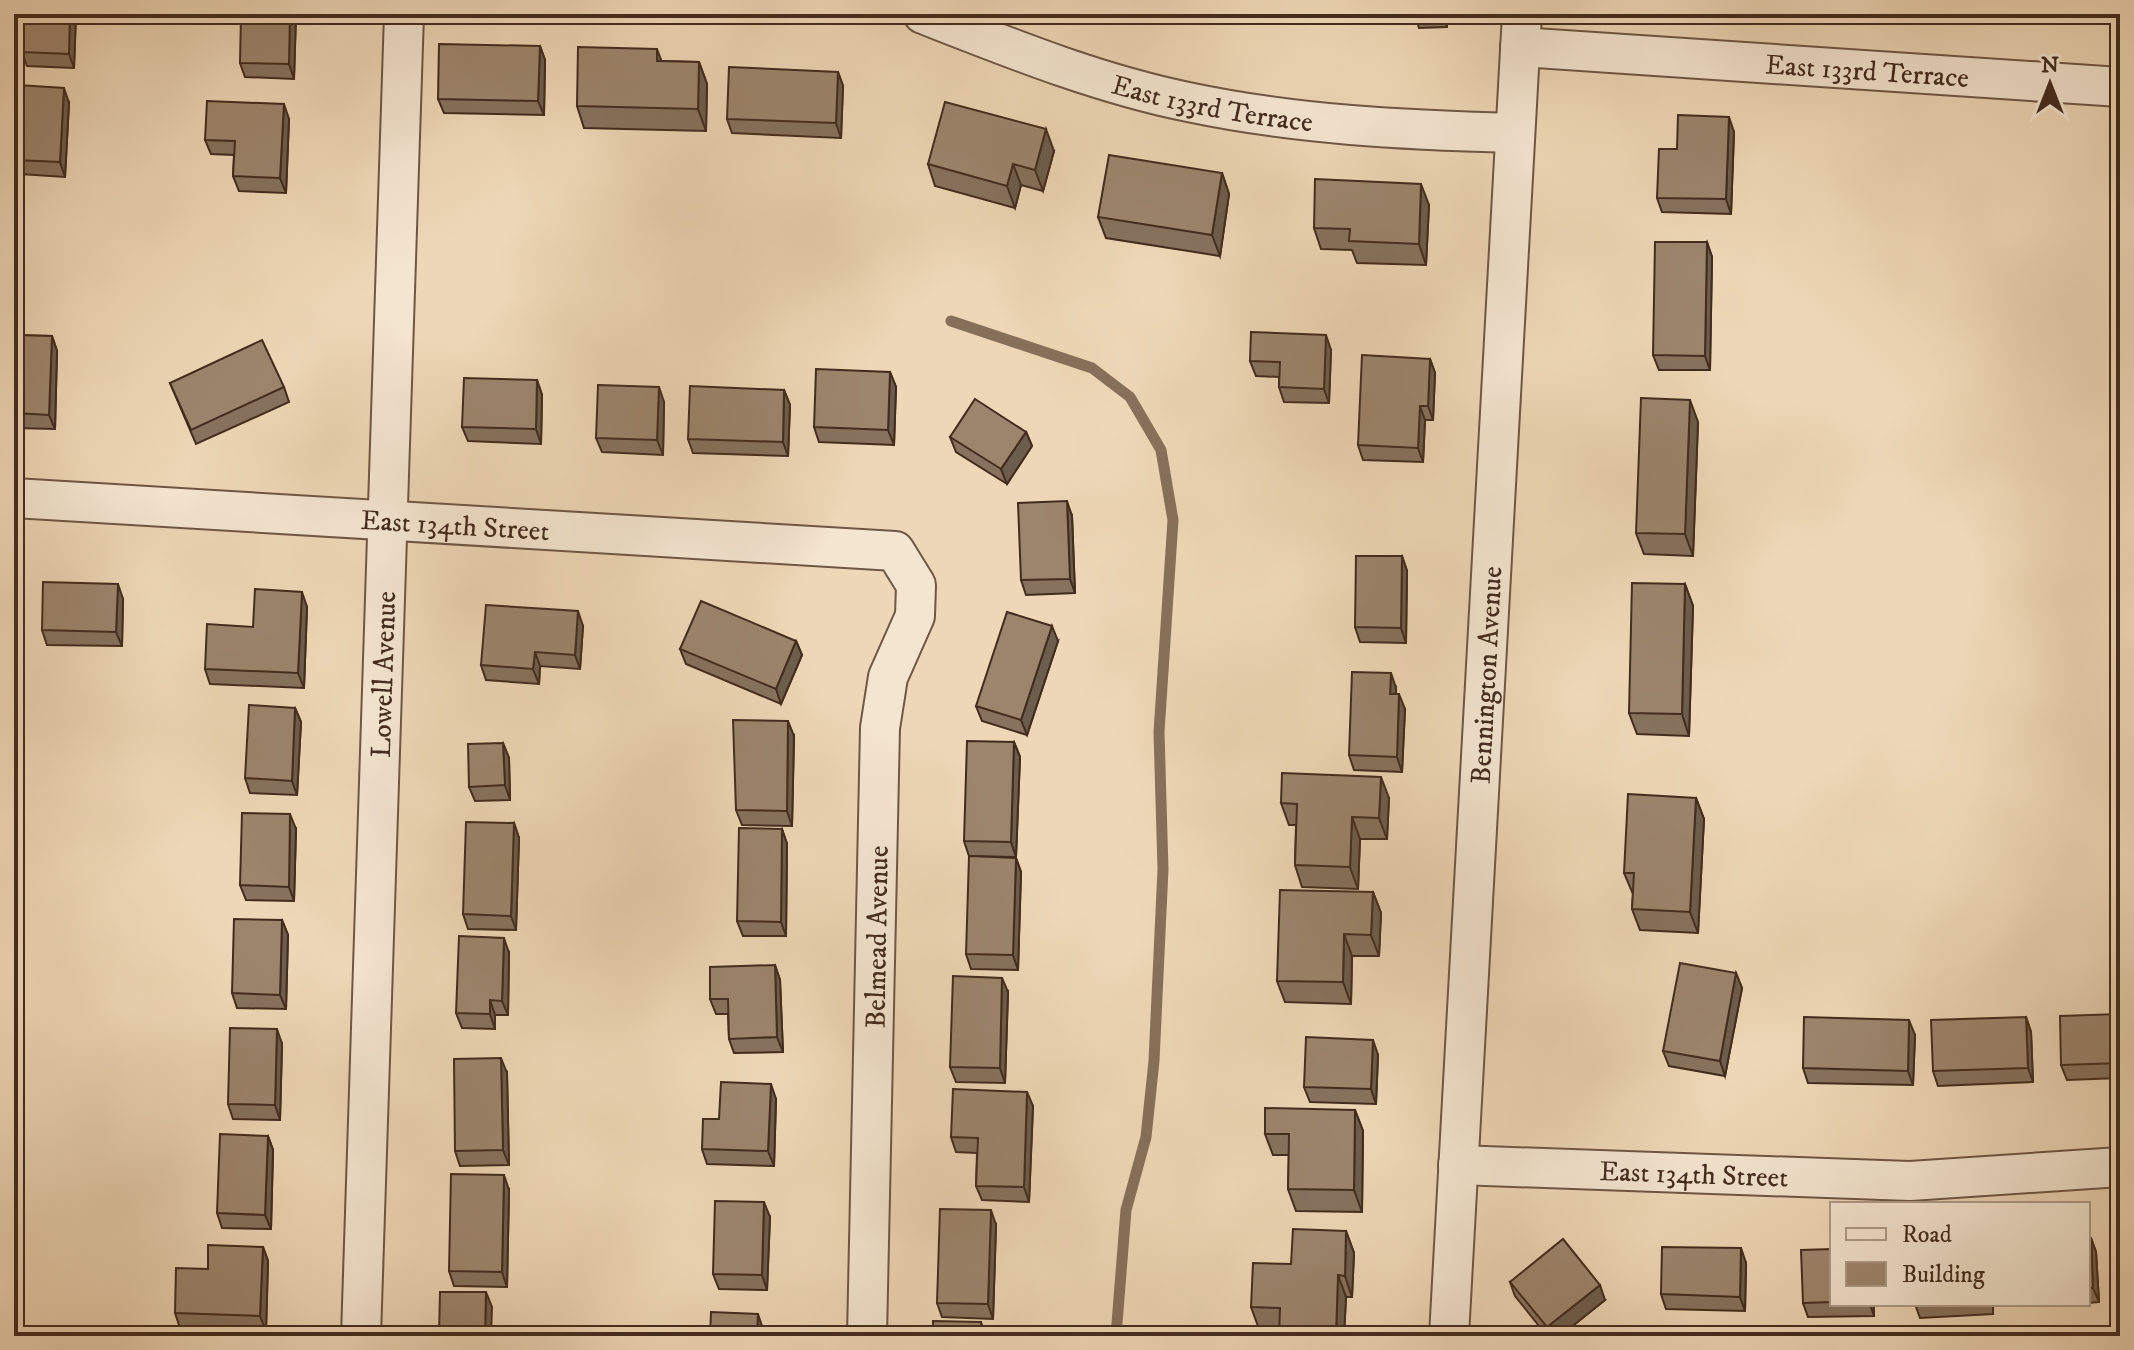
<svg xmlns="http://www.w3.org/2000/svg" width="2134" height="1350" font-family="'IM FELL DW Pica',serif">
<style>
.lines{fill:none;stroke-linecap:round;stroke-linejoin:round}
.stream{stroke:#87705a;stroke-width:11}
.street-casing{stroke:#6e5744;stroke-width:42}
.street{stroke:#f4e5d0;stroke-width:38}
.wall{fill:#86725e;stroke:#432c1e;stroke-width:2}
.shaded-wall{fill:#6d5d4c;stroke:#432c1e;stroke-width:2}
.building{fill:#9c856d;stroke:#432c1e;stroke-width:2}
.labels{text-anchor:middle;stroke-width:7;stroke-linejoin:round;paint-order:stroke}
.street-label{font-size:28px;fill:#432c1e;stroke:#f4e5d0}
</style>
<rect width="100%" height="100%" fill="#eed7b6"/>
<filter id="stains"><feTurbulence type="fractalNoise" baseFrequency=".0025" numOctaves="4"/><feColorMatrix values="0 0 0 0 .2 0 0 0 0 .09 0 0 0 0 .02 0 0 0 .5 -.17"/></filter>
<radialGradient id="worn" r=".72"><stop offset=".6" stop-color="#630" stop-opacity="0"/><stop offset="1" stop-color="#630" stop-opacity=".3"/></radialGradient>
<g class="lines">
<!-- stream -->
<polyline class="stream" points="951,321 1092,368 1130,397 1161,450 1173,520 1159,732 1163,869 1154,1061 1146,1137 1126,1210 1116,1336"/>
<defs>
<g id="street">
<path id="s1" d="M923,14C1010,48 1096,83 1188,102C1297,125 1405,130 1515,133"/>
<path id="s2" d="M1520,47L2120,87"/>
<path id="s3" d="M14,498L895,551L916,585L915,616L888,677L880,728L867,1336"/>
<path id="s4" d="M1458,1165L1910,1181L2120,1167"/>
<path id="s5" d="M361,1336L404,14"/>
<path id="s6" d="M1449,1336L1522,14"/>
</g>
</defs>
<!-- street casing -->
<use href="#street" class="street-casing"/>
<!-- street -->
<use href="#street" class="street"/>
</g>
<!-- wall -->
<g class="wall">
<polygon points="23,14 76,14 74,68 27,66 22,52"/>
<polygon points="296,14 294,79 245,77 240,63"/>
<polygon points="1414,14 1446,14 1447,27 1419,28"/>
<polygon points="540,46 545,60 544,115 444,113 438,99"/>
<polygon points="662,61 699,62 707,84 706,131 584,128 577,106"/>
<polygon points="838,72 843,86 841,138 732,133 727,119"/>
<polygon points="69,103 65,177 20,174 15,160"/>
<polygon points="289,119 286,193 239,191 233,176 234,155 211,154 205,140"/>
<polygon points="1734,132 1731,214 1662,212 1657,198 1677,149"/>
<polygon points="1054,151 1043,191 1021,185 1015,208 935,186 928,164"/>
<polygon points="1222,173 1229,194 1220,256 1106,238 1098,217"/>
<polygon points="1429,205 1426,265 1357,263 1352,250 1321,249 1314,228"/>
<polygon points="1707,242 1712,257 1710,370 1659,370 1653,355"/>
<polygon points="14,335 52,336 57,351 55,429 14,428"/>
<polygon points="1331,350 1329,403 1284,402 1279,387 1279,377 1256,376 1250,361"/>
<polygon points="1430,359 1435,373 1433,420 1425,420 1423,462 1363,460 1358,445"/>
<polygon points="890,372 896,387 894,445 819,442 814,427"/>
<polygon points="537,380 542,395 541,444 468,441 462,427"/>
<polygon points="170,383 284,387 289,402 196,444"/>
<polygon points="784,390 790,405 788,456 693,453 688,439"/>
<polygon points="664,402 663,455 602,452 596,438"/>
<polygon points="1698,422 1693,556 1644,554 1636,533"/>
<polygon points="1026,432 1032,446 1007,484 956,452 950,437"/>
<polygon points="1072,516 1075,593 1026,595 1021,580"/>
<polygon points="1402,556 1407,571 1406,643 1360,642 1355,627"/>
<polygon points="1685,584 1693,606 1689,736 1637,734 1629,713"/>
<polygon points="123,599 122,646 47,645 42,630"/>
<polygon points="307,607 304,688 210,684 205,669 253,627"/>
<polygon points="583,626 580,669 540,666 539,684 486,680 481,665"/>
<polygon points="796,641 802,655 781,704 686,664 680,649"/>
<polygon points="1058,641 1027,735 982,721 976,706"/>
<polygon points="1396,688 1396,694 1405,709 1402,772 1354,770 1349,755"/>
<polygon points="295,708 301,722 297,795 250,793 245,778"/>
<polygon points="794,736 792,826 742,825 736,810"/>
<polygon points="1014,742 1020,757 1016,857 969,856 964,841"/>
<polygon points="503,743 509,758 510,800 475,801 469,787"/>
<polygon points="1389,798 1387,839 1360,839 1358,889 1302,887 1295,865 1296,825 1289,825 1281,803"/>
<polygon points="1696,798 1704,819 1698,933 1640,930 1632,909 1633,894 1624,873"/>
<polygon points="514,823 519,838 516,930 468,929 463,914"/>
<polygon points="296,829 294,901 246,900 240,885"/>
<polygon points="782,829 787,844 786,936 743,936 737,921"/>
<polygon points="1016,858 1021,872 1018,970 971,969 966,954"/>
<polygon points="1373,892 1381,913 1379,956 1352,956 1351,1004 1285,1002 1277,981"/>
<polygon points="282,920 288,935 286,1009 237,1008 232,993"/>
<polygon points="509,953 508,1015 495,1015 495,1029 462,1028 456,1013"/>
<polygon points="775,965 780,980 783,1052 734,1053 729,1039 728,1014 716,1014 710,999"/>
<polygon points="1736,973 1742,988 1725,1076 1669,1066 1663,1051"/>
<polygon points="1008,992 1005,1083 956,1082 950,1067"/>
<polygon points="2120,1014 2120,1078 2067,1080 2061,1065"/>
<polygon points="2026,1017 2031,1032 2033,1082 1938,1086 1933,1071"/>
<polygon points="1915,1035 1913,1085 1808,1083 1803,1068"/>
<polygon points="282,1044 280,1120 233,1119 228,1104"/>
<polygon points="1378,1055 1376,1104 1310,1102 1304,1087"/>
<polygon points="507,1073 509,1165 460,1166 455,1151"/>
<polygon points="776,1099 774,1166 707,1164 702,1149 719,1119"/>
<polygon points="1033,1106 1029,1202 982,1200 976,1186 977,1153 956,1152 951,1137"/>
<polygon points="1355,1110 1363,1131 1362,1212 1296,1211 1288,1189 1289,1155 1273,1155 1265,1134"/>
<polygon points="268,1136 273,1150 271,1229 222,1228 217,1213"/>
<polygon points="509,1190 507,1287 454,1286 449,1271"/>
<polygon points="770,1217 767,1290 719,1289 713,1274"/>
<polygon points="996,1225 993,1319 942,1317 937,1303"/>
<polygon points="1346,1231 1354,1253 1352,1297 1346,1297 1344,1336 1279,1336 1279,1330 1259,1329 1251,1307 1291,1264"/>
<polygon points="2088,1238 2091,1238 2096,1252 2099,1302 2088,1303"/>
<polygon points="263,1247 268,1261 266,1331 180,1328 175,1313 208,1269"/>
<polygon points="1832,1249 1832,1304 1874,1304 1874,1316 1808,1317 1803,1303"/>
<polygon points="1746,1263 1745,1311 1666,1309 1661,1294"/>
<polygon points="1510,1282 1605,1300 1560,1336 1547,1336 1515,1296"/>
<polygon points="1915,1304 1993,1304 1993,1314 1920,1318"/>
</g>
<!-- shaded-wall -->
<g class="shaded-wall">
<polygon points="70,14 76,14 74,68 69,54"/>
<polygon points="290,14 296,14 294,79 289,64"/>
<polygon points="1442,14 1446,14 1447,27"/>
<polygon points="540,46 545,60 544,115 538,101"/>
<polygon points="657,49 665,70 657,61"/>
<polygon points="699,62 707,84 706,131 698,109"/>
<polygon points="838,72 843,86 841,138 836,123"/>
<polygon points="64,88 69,103 65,177 60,162"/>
<polygon points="284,104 289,119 286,193 280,178"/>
<polygon points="1729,117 1734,132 1731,214 1726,199"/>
<polygon points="1046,129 1054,151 1043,191 1035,170"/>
<polygon points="1013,164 1021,185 1015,208 1007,186"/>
<polygon points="1222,173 1229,194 1220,256 1212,235"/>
<polygon points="1421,184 1429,205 1426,265 1419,244"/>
<polygon points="1707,242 1712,257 1710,370 1705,356"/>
<polygon points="1326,335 1331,350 1329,403 1324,389"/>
<polygon points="52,336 57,351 55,429 49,415"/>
<polygon points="1430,359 1435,373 1433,420 1428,406"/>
<polygon points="890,372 896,387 894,445 888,430"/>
<polygon points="537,380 542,395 541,444 536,429"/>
<polygon points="659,387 664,402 663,455 657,440"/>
<polygon points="784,390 790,405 788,456 783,442"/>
<polygon points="1690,400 1698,422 1693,556 1685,534"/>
<polygon points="1420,406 1425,420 1423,462 1418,448"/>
<polygon points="1026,432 1032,446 1007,484 1001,469"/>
<polygon points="1067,501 1072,516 1075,593 1070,579"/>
<polygon points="1402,556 1407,571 1406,643 1401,628"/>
<polygon points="118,584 123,599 122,646 116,632"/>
<polygon points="1685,584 1693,606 1689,736 1682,714"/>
<polygon points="302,592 307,607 304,688 298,673"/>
<polygon points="578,611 583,626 580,669 575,655"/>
<polygon points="1052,626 1058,641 1027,735 1021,720"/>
<polygon points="796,641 802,655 781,704 776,689"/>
<polygon points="535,652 540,666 539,684 533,669"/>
<polygon points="1391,673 1396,688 1395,709 1390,694"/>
<polygon points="1399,694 1405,709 1402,772 1397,757"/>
<polygon points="295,708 301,722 297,795 292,781"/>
<polygon points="788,721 794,736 792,826 787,811"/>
<polygon points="1014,742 1020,757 1016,857 1011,842"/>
<polygon points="503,743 509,758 510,800 505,785"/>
<polygon points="1381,777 1389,798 1387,839 1379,818"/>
<polygon points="1696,798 1704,819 1698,933 1690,912"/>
<polygon points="290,814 296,829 294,901 289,887"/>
<polygon points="1352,817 1360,839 1358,889 1350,867"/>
<polygon points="514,823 519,838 516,930 511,916"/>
<polygon points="782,829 787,844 786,936 781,922"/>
<polygon points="1016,858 1021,872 1018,970 1013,955"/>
<polygon points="1373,892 1381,913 1379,956 1371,935"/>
<polygon points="282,920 288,935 286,1009 280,995"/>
<polygon points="1344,934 1352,956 1351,1004 1343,982"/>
<polygon points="504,938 509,953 508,1015 502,1001"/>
<polygon points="775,965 780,980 783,1052 777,1037"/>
<polygon points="1736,973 1742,988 1725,1076 1720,1061"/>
<polygon points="1002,978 1008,992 1005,1083 1000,1068"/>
<polygon points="490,1000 495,1015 495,1029 490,1014"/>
<polygon points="2026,1017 2031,1032 2033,1082 2028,1068"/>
<polygon points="1909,1020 1915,1035 1913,1085 1908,1071"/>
<polygon points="277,1029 282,1044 280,1120 275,1105"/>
<polygon points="1373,1040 1378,1055 1376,1104 1371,1089"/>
<polygon points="501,1058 507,1073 509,1165 503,1150"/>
<polygon points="771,1084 776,1099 774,1166 768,1151"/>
<polygon points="1027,1092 1033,1106 1029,1202 1024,1187"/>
<polygon points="1355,1110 1363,1131 1362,1212 1354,1190"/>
<polygon points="268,1136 273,1150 271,1229 265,1215"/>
<polygon points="504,1175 509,1190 507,1287 502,1272"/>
<polygon points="764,1202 770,1217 767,1290 762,1275"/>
<polygon points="991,1210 996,1225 993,1319 988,1304"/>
<polygon points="1346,1231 1354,1253 1352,1297 1345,1276"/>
<polygon points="2091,1238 2096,1252 2099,1302 2093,1288"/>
<polygon points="263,1247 268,1261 266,1331 260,1316"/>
<polygon points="1741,1248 1746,1263 1745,1311 1740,1297"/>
<polygon points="1338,1275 1346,1297 1344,1336 1336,1336"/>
<polygon points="1600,1285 1605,1300 1560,1336 1550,1336 1547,1327"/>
<polygon points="486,1292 492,1307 491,1336 485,1336"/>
<polygon points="1870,1304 1874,1304 1874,1316"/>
<polygon points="758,1314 763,1329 763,1336 757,1336"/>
<polygon points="981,1322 986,1336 981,1336"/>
</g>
<!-- building -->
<g class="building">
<polygon points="23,14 70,14 69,54 22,52"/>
<polygon points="241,14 290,14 289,64 240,63"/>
<polygon points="439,44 540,46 538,101 438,99"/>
<polygon points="578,47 657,49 657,61 699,62 698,109 577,106"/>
<polygon points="729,67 838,72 836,123 727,119"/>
<polygon points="18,85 64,88 60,162 15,160"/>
<polygon points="207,101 284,104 280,178 233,176 235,141 205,140"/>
<polygon points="945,102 1046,129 1035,170 1013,164 1007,186 928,164"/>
<polygon points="1678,115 1729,117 1726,199 1657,198 1659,149 1677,149"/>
<polygon points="1109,155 1222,173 1212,235 1098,217"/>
<polygon points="1315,179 1421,184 1419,244 1349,241 1350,229 1314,228"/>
<polygon points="1655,242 1707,242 1705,356 1653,355"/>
<polygon points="1251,332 1326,335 1324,389 1279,387 1280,362 1250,361"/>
<polygon points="14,335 52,336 49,415 14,413"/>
<polygon points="262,340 284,387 191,430 170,383"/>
<polygon points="1362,355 1430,359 1428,406 1420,406 1418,448 1358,445"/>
<polygon points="816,369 890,372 888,430 814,427"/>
<polygon points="464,378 537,380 536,429 462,427"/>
<polygon points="598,385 659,387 657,440 596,438"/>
<polygon points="690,386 784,390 783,442 688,439"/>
<polygon points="1641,398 1690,400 1685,534 1636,533"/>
<polygon points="975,399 1026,432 1001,469 950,437"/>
<polygon points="1067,501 1070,579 1021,580 1018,503"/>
<polygon points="1356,556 1402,556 1401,628 1355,627"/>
<polygon points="43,582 118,584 116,632 42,630"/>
<polygon points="1632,583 1685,584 1682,714 1629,713"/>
<polygon points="255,589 302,592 298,673 205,669 207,624 253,627"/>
<polygon points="701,601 796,641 776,689 680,649"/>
<polygon points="486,605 578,611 575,655 535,652 533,669 481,665"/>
<polygon points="1007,612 1052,626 1021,720 976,706"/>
<polygon points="1352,672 1391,673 1390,694 1399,694 1397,757 1349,755"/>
<polygon points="249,705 295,708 292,781 245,778"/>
<polygon points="733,720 788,721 787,811 736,810"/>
<polygon points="967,741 1014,742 1011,842 964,841"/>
<polygon points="503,743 505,785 469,787 468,744"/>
<polygon points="1282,773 1381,777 1379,818 1352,817 1350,867 1295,865 1297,804 1281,803"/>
<polygon points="1628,794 1696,798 1690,912 1632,909 1634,873 1624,873"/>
<polygon points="242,813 290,814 289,887 240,885"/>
<polygon points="466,822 514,823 511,916 463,914"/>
<polygon points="739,828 782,829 781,922 737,921"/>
<polygon points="969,856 1016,858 1013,955 966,954"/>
<polygon points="1280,890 1373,892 1371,935 1344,934 1343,982 1277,981"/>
<polygon points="234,919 282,920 280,995 232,993"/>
<polygon points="459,936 504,938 502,1001 490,1000 490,1014 456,1013"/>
<polygon points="1680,963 1736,973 1720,1061 1663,1051"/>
<polygon points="775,965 777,1037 729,1039 728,999 710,999 710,967"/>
<polygon points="953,976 1002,978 1000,1068 950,1067"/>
<polygon points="2120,1014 2120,1063 2061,1065 2060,1016"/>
<polygon points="1804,1017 1909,1020 1908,1071 1803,1068"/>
<polygon points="2026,1017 2028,1068 1933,1071 1931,1020"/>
<polygon points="230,1028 277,1029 275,1105 228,1104"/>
<polygon points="1306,1037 1373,1040 1371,1089 1304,1087"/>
<polygon points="501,1058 503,1150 455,1151 454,1059"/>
<polygon points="721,1082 771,1084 768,1151 702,1149 703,1119 719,1119"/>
<polygon points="953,1089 1027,1092 1024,1187 976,1186 978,1138 951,1137"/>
<polygon points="1265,1108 1355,1110 1354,1190 1288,1189 1289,1134 1265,1134"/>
<polygon points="220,1134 268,1136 265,1215 217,1213"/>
<polygon points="451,1174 504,1175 502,1272 449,1271"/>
<polygon points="715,1201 764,1202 762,1275 713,1274"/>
<polygon points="940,1209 991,1210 988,1304 937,1303"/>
<polygon points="1293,1229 1346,1231 1345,1276 1338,1275 1336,1336 1279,1336 1280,1308 1251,1307 1253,1263 1291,1264"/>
<polygon points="2088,1238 2091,1238 2093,1288 2088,1288"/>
<polygon points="1563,1239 1600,1285 1547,1327 1510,1282"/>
<polygon points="208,1245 263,1247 260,1316 175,1313 176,1268 208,1269"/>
<polygon points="1662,1247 1741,1248 1740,1297 1661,1294"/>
<polygon points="1832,1249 1832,1302 1803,1303 1801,1250"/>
<polygon points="440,1292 486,1292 485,1336 439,1336"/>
<polygon points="711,1312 758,1314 757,1336 710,1336"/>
<polygon points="933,1321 981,1322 981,1336 933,1336"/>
</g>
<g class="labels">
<!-- street labels -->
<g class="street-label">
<text dy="10" stroke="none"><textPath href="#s2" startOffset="348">East 133rd Terrace</textPath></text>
<text dy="10" stroke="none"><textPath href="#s1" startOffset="304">East 133rd Terrace</textPath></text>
<text dy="10" stroke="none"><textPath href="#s3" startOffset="442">East 134th Street</textPath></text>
<text dy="10" stroke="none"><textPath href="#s5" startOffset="662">Lowell Avenue</textPath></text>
<text dy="10" stroke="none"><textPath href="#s6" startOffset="662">Bennington Avenue</textPath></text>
<text transform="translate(876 937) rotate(-89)" y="10">Belmead Avenue</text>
<text dy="10" stroke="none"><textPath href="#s4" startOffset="236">East 134th Street</textPath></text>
</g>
</g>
<!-- margin -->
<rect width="2134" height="1350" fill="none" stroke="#eed7b6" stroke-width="48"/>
<rect x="16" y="16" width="2102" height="1318" fill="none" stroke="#432c1e" stroke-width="4"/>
<rect x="24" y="24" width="2086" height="1302" fill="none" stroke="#432c1e" stroke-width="2"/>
<!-- legend -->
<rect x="1830" y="1202" width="260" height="104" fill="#f4e5d0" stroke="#ad9b89" stroke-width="2"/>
<rect x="1846" y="1228" width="40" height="12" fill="#f4e5d0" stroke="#ad9b89" stroke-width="2"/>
<text x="1902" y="1242" font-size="24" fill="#432c1e">Road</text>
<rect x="1846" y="1262" width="40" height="24" fill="#9c856d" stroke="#ad9b89" stroke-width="2"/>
<text x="1902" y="1282" font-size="24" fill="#432c1e">Building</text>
<!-- north arrow -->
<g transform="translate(2050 84)" stroke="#f4e5d0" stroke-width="6" paint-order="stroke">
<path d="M0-6L14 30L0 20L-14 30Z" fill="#432c1e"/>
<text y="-12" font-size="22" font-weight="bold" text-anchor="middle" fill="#432c1e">N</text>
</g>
<rect width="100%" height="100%" filter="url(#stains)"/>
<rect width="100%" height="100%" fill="url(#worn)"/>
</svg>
